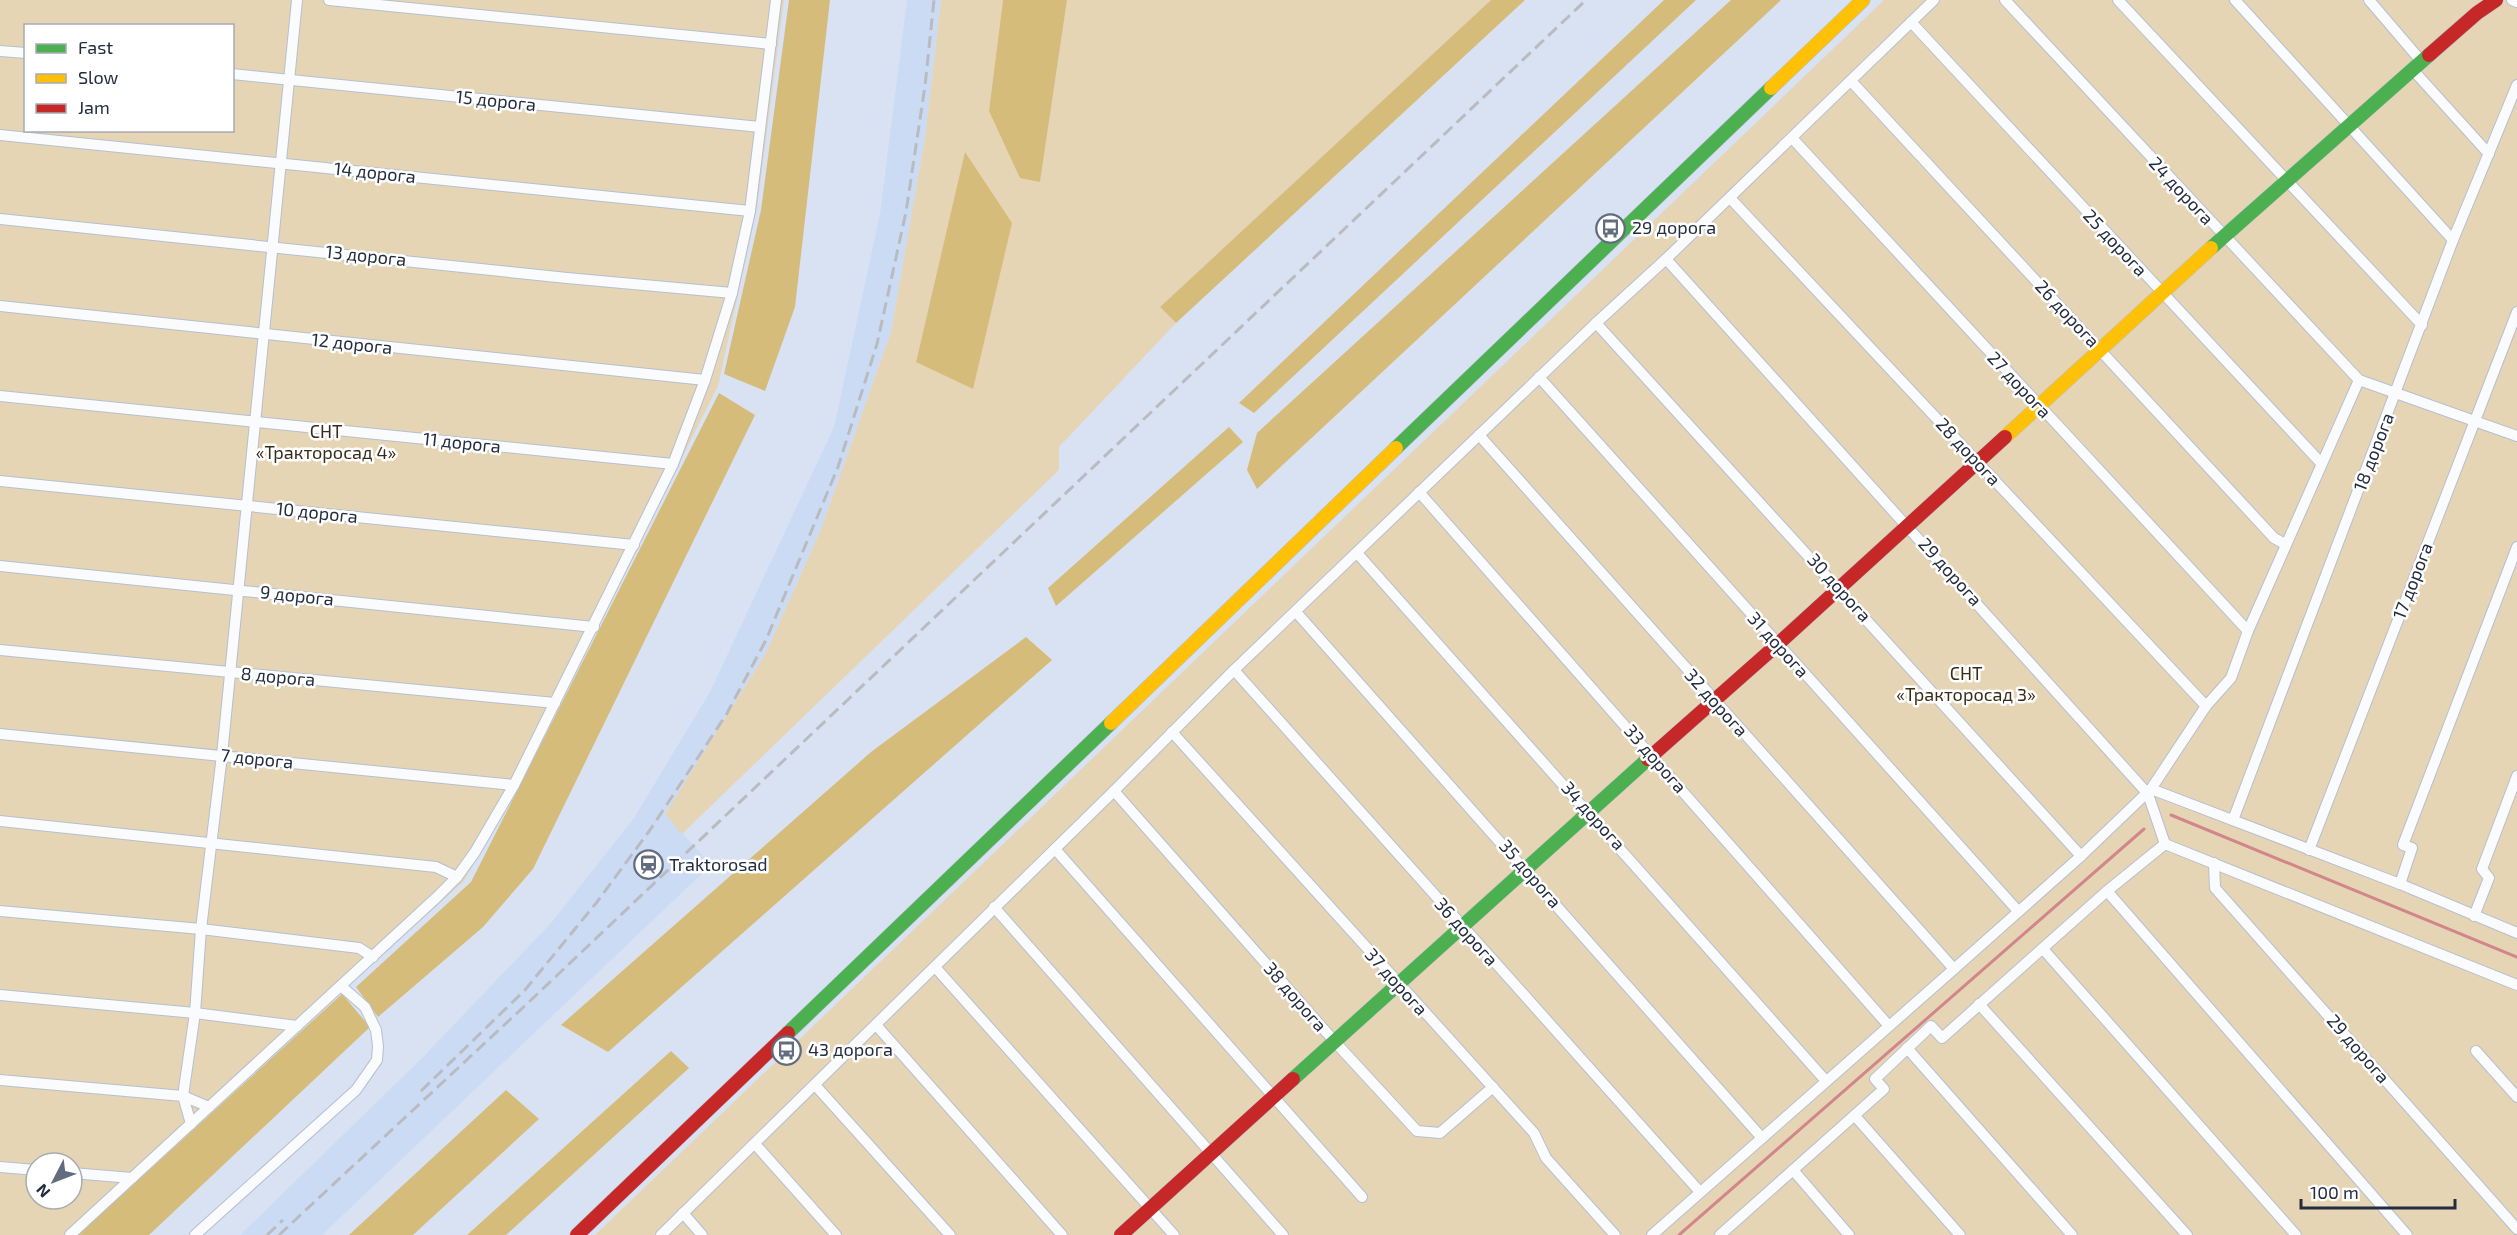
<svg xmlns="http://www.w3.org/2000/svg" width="2517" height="1235" font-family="'Exo 2',sans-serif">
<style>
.built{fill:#ccdbf4}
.green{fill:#e5d5b5;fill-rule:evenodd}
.forest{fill:#d5bc7a}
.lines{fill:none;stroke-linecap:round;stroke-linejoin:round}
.stream{stroke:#d2868a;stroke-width:3}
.street-casing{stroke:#b6bfcf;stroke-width:12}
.fast-casing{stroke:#b6bfcf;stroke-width:15}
.slow-casing{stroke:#b6bfcf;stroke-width:15}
.jam-casing{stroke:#b6bfcf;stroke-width:15}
.street{stroke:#f9fbfd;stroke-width:10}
.fast{stroke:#4caf50;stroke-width:14}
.slow{stroke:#ffc107;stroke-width:14}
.jam{stroke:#c62828;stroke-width:14}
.rail{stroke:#b9bbc0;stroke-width:3;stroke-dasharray:12 6;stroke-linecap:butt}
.labels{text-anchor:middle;stroke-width:5;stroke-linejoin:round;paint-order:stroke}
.street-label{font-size:18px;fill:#232d3f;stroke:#fff}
.poi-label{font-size:18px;fill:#232d3f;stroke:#fff;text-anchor:start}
.park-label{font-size:18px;fill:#382d1a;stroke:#fff}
</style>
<rect width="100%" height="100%" fill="#d8e2f2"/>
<!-- built -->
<polygon class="built" points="907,0 941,0 925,138 891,332 821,529 766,653 665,814 711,865 322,1235 240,1235 423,1057 551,923 634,818 710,692 834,427 880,214"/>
<!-- green -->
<g class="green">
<path d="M0,0H784L757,208L718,386L513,794L464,881L74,1235H0ZM26,26H232V130H26ZM36,1163H72V1199H36Z"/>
<path d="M941,0H1003L989,111L1040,182L1067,0H1491L1160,307L1176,323L1059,447V470L682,834L665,814L766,653L821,529L891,332L925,138ZM965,153L973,388V389L916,361Z"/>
<polygon points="1884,0 2517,0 2517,1235 595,1235"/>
</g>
<!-- forest -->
<g class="forest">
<polygon points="789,0 830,0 795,307 765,391 724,374 761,210"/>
<polygon points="1003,0 1067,0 1040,182 1020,178 989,111"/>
<polygon points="1491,0 1525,0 1176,323 1160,307"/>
<polygon points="1664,0 1696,0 1254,413 1239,403"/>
<polygon points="1731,0 1781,0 1257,489 1247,470 1257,433"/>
<polygon points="965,152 1012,223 973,389 916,362"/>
<polygon points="719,393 755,415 533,869 483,927 378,1017 356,987 471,882"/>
<polygon points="1229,427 1243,442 1056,606 1048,588"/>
<polygon points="1026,637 1052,660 608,1052 561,1025 871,752"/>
<polygon points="342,994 370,1027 149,1235 78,1235"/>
<polygon points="671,1051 689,1068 506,1235 467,1235"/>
<polygon points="506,1090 539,1119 413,1235 349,1235"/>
</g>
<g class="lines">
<!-- stream -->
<g class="stream">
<polyline points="2171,815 2517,957"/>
<polyline points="1679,1235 2144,829"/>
</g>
<defs>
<g id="street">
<polyline points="329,0 771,44"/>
<polyline points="2005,0 2359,380 2517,436"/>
<polyline points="2118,0 2422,325"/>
<polyline points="2235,0 2453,240"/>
<polyline points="2369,0 2422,62"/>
<polyline points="2512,0 2517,2"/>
<polyline points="1911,22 2321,463"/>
<polyline points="0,51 26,53"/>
<polyline points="2413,70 2489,154"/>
<polyline points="232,74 760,127"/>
<polyline points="1851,81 2274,538 2285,544"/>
<polyline points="0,135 750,211"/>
<polyline points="1792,138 2248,631"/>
<polyline points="1730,198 2206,706"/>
<polyline points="0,219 567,278 732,293"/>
<polyline points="1666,259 2148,794 2165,844"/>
<polyline points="0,306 705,380"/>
<polyline points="1596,323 2081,856"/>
<polyline points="1539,377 2018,911"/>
<polyline points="0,396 673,464"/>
<polyline points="1479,435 1954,969"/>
<polyline points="0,481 634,545"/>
<polyline points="1419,492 1889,1026"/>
<polyline points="1357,553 1826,1081"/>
<polyline points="0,566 594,627"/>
<polyline points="1296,612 1762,1138"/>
<polyline points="0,650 555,703"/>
<polyline points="1234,670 1700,1192"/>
<polyline points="1172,732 1534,1133 1546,1158 1615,1235"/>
<polyline points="0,734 514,785"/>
<polyline points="2151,789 2206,706 2231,678 2248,631 2359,380"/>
<polyline points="1114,791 1335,1042 1417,1131 1440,1133 1493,1087"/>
<polyline points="2233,820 2453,240 2517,85"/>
<polyline points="0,821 436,867 457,877"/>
<polyline points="2165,844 2517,985"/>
<polyline points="1055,849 1362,1197"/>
<polyline points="2309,850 2517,312"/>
<polyline points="2214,863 2215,888 2517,1229"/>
<polyline points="2400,884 2412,848 2403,845 2517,547"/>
<polyline points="2107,891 2407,1235"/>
<polyline points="994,907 1283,1235"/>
<polyline points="0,911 201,929 359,948 373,957"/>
<polyline points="2474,916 2489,878 2482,869 2517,776"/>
<polyline points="2043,949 2296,1235"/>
<polyline points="935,967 1174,1235"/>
<polyline points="0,995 195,1013 297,1026"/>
<polyline points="1979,1004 2187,1235"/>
<polyline points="876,1025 1062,1235"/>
<polyline points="1907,1048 2072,1235"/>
<polyline points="2476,1051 2517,1097"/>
<polyline points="0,1080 183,1096 209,1107"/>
<polyline points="815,1085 950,1235"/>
<polyline points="1855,1116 1960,1235"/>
<polyline points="191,1124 183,1096 195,1013 201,929 222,755 297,0"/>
<polyline points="755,1144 836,1235"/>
<polyline points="0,1167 36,1170"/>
<polyline points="1793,1170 1849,1235"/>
<polyline points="72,1173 132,1178"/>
<polyline points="683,1213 702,1235"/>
<polyline points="70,1235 437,897 457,877 475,852 514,785 673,464 705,380 732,293 750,211 776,0"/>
<polyline points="195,1235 356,1090 377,1060 378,1046 376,1030 365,1007 341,986"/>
<polyline points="661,1235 1114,791 1234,670 1596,323 1666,259 1934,0"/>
<polyline points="1652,1235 1954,969 2081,856 2151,789 2400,884 2517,933"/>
<polyline points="1720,1235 1884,1089 1875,1079 1931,1026 1942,1038 2107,891 2165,844"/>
</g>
<g id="fast">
<polyline points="2211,248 2429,55"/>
<polyline points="1396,448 1771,88"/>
<polyline points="788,1033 1111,723"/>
<polyline points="1293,1079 1648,759"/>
</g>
<g id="slow">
<polyline points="1771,88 1863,0"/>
<polyline points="2005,437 2211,248"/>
<polyline points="1111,723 1396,448"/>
</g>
<g id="jam">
<polyline points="2429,55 2477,13 2496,0"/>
<polyline points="1648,759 1778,644 2005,437"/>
<polyline points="577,1235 788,1033"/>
<polyline points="1121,1235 1293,1079"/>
</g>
</defs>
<!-- street casing -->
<use href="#street" class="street-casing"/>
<!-- fast casing -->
<use href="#fast" class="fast-casing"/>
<!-- slow casing -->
<use href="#slow" class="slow-casing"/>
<!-- jam casing -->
<use href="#jam" class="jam-casing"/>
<!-- street -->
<use href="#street" class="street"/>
<!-- fast -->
<use href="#fast" class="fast"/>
<!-- slow -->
<use href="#slow" class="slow"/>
<!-- jam -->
<use href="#jam" class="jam"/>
<!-- rail -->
<g class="rail">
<polyline points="421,1091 525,990 597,902 650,830 726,715 766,640 838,467 877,344 906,212 925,86 934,0"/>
<polyline points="267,1235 283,1220"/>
<polyline points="279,1235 531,1000 1586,0"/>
</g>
</g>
<!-- icons -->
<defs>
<symbol id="bus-ring" viewBox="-11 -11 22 22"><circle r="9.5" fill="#fff" stroke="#626c7e" stroke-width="1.5"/><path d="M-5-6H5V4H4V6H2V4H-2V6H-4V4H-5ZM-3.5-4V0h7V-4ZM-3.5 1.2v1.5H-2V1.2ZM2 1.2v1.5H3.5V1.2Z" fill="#626c7e"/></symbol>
<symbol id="station-ring" viewBox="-11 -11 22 22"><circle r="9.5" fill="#fff" stroke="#626c7e" stroke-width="1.5"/><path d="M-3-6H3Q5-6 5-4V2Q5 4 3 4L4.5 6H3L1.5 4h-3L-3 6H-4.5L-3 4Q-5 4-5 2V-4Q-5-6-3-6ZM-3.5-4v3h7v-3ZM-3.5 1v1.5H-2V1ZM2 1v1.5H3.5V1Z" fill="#626c7e"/></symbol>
</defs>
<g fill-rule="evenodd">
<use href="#bus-ring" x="1594" y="212" width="33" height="33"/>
<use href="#station-ring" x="632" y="848" width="33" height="33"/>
<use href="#bus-ring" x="770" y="1034" width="33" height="33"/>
</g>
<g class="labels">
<!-- street labels -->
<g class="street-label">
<text transform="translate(496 101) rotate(6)" y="6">15 дорога</text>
<text transform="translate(375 173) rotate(6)" y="6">14 дорога</text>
<text transform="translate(2181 191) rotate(47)" y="6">24 дорога</text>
<text transform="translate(2115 243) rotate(47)" y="6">25 дорога</text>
<text transform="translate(366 256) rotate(6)" y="6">13 дорога</text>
<text transform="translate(2067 314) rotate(47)" y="6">26 дорога</text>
<text transform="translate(352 344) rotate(6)" y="6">12 дорога</text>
<text transform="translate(2019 385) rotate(47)" y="6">27 дорога</text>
<text transform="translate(462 443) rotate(6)" y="6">11 дорога</text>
<text transform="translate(1968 452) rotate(47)" y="6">28 дорога</text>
<text transform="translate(2374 452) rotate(-69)" y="6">18 дорога</text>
<text transform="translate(317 513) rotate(6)" y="6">10 дорога</text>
<text transform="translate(1950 572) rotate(48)" y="6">29 дорога</text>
<text transform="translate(2413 581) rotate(-69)" y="6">17 дорога</text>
<text transform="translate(1839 588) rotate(48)" y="6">30 дорога</text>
<text transform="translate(297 596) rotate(6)" y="6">9 дорога</text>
<text transform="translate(1778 645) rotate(48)" y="6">31 дорога</text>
<text transform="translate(278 677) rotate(5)" y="6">8 дорога</text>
<text transform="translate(1716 703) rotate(48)" y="6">32 дорога</text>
<text transform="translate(257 759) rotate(6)" y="6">7 дорога</text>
<text transform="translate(1655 759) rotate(49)" y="6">33 дорога</text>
<text transform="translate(1593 816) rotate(48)" y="6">34 дорога</text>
<text transform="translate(1530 874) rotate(49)" y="6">35 дорога</text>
<text transform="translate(1466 932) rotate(48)" y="6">36 дорога</text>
<text transform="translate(1396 982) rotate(48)" y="6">37 дорога</text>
<text transform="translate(1295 997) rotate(49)" y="6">38 дорога</text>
<text transform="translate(2358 1049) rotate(49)" y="6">29 дорога</text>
</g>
<!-- poi labels -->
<g class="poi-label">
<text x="1632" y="234">29 дорога</text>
<text x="669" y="871">Traktorosad</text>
<text x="808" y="1056">43 дорога</text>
</g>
<!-- park labels -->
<g class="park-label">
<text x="326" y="438">СНТ<tspan x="326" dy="21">«Тракторосад 4»</tspan></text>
<text x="1966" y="680">СНТ<tspan x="1966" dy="21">«Тракторосад 3»</tspan></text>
</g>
</g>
<!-- legend -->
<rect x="24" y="24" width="210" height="108" fill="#ffffff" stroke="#a7abb2" stroke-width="1.5"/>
<rect x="36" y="44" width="30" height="9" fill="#4caf50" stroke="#a7abb2" stroke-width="1.5"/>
<text x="78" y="54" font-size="18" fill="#232d3f">Fast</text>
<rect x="36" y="74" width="30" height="9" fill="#ffc107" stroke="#a7abb2" stroke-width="1.5"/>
<text x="78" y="84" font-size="18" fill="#232d3f">Slow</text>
<rect x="36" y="104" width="30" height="9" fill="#c62828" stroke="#a7abb2" stroke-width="1.5"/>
<text x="78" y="114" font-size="18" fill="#232d3f">Jam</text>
<!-- north arrow -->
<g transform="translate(54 1181) rotate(228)"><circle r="28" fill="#ffffff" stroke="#a7abb2" stroke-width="1.5"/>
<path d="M0-4.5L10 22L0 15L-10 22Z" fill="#626c7e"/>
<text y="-9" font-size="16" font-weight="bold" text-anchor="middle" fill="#232d3f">N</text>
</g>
<!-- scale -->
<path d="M2301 1199v9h154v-9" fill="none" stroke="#232d3f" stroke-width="3"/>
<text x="2310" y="1199" font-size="18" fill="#232d3f" stroke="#ffffff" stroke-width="4.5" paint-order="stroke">100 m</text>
</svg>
